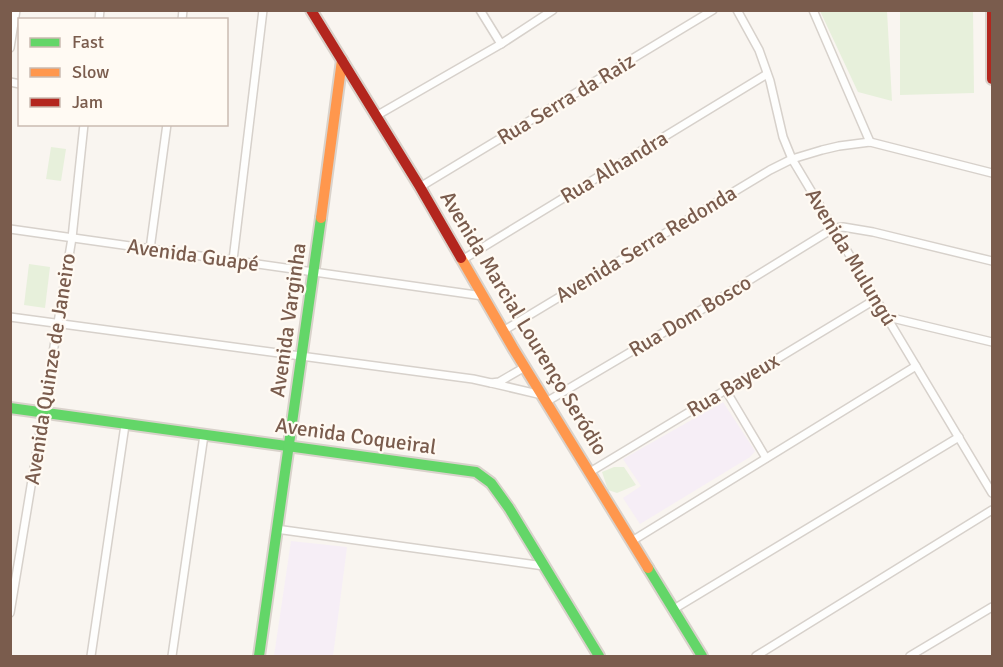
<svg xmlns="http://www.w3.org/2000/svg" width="1003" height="667" font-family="Signika,sans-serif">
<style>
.education{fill:#f6eef6}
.green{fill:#e7f0db}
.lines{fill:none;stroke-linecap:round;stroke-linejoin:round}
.street-casing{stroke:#d7d1cb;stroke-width:10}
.fast-casing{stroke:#d9d2cb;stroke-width:14}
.slow-casing{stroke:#d9d2cb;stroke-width:14}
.jam-casing{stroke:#d9d2cb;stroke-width:14}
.street{stroke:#fefefd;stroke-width:7}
.fast{stroke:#63d668;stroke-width:10}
.slow{stroke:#ff974d;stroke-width:10}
.jam{stroke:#b3261e;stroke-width:10}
.labels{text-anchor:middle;stroke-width:4.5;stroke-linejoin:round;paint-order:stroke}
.street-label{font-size:21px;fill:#7a5c4d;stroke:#fffaf3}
</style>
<rect width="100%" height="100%" fill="#f9f5f0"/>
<!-- education -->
<g class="education">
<polygon points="723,402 755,451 750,457 640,524 623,498 641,486 623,459"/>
<polygon points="291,541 347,547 333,656 274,656"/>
</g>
<!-- green -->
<g class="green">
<polygon points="820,11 887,11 892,101 858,92"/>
<polygon points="900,11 973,11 974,93 900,95"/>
<polygon points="51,147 66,149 61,181 46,179"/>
<polygon points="29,264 50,267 45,308 24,305"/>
<polygon points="614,467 624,467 636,485 617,493 608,490 602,472"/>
</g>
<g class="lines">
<defs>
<g id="street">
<polyline points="480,10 501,44"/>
<polyline points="737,10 759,50 770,81 783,137 792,159 992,493"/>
<polyline points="813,10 870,142"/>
<polyline points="99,20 100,10"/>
<polyline points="182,20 183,10"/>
<polyline points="10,48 16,10"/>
<polyline points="10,82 20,84"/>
<polyline points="376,116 501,44 553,10"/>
<polyline points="420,187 713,10"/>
<polyline points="10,229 483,296"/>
<polyline points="150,249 167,124"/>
<polyline points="233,260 263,10"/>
<polyline points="462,260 767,74"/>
<polyline points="10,317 473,379 491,383"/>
<polyline points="888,317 992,342"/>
<polyline points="503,331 770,170 792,159 822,150 839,146 870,142 992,173"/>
<polyline points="525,367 499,382 491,383 542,395"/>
<polyline points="725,389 766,458"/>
<polyline points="546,402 683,321 834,228 843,227 873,232 992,261"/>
<polyline points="590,472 876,299"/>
<polyline points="276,529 544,566"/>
<polyline points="632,541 916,366"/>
<polyline points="674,609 959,437"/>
<polyline points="10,613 72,238 84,124"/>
<polyline points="91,656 125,425"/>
<polyline points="172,656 204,435"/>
<polyline points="756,656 992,510"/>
<polyline points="910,656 992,607"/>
</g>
<g id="fast">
<polyline points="10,408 476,472 491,483 509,508 599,656"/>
<polyline points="648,568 702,656"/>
<polyline points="259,656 321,218"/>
</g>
<g id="slow">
<polyline points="321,218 342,60"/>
<polyline points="461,258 513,348 648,568"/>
</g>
<g id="jam">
<polyline points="311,10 420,187 461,258"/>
<polyline points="992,10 992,79"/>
</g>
</defs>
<!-- street casing -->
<use href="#street" class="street-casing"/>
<!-- fast casing -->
<use href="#fast" class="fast-casing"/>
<!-- slow casing -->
<use href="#slow" class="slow-casing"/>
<!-- jam casing -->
<use href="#jam" class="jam-casing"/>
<!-- street -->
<use href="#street" class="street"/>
<!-- fast -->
<use href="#fast" class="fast"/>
<!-- slow -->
<use href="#slow" class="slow"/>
<!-- jam -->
<use href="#jam" class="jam"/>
</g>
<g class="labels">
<!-- street labels -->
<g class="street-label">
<text transform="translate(566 99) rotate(-31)" y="7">Rua Serra da Raiz</text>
<text transform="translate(614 167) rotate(-31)" y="7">Rua Alhandra</text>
<text transform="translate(646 244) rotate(-31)" y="7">Avenida Serra Redonda</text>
<text transform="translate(193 255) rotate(8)" y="7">Avenida Guapé</text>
<text transform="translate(851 257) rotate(59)" y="7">Avenida Mulungú</text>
<text transform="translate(690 316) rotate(-31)" y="7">Rua Dom Bosco</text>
<text transform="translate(288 320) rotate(-82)" y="7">Avenida Varginha</text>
<text transform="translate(524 323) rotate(59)" y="7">Avenida Marcial Lourenço Seródio</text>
<text transform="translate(50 369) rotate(-81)" y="7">Avenida Quinze de Janeiro</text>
<text transform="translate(733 385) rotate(-31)" y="7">Rua Bayeux</text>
<text transform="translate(356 436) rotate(8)" y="7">Avenida Coqueiral</text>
</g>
</g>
<!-- border -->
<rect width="1003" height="667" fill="none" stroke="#7a5c4d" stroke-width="24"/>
<!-- legend -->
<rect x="18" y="18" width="210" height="108" fill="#fffaf3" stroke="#cabbb1" stroke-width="1.5"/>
<rect x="30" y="38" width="30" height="9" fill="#63d668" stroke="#cabbb1" stroke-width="1.5"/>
<text x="72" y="48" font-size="18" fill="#7a5c4d">Fast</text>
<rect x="30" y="68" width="30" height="9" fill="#ff974d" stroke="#cabbb1" stroke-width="1.5"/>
<text x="72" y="78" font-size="18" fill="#7a5c4d">Slow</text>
<rect x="30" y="98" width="30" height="9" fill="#b3261e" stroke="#cabbb1" stroke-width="1.5"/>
<text x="72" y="108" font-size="18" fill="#7a5c4d">Jam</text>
</svg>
